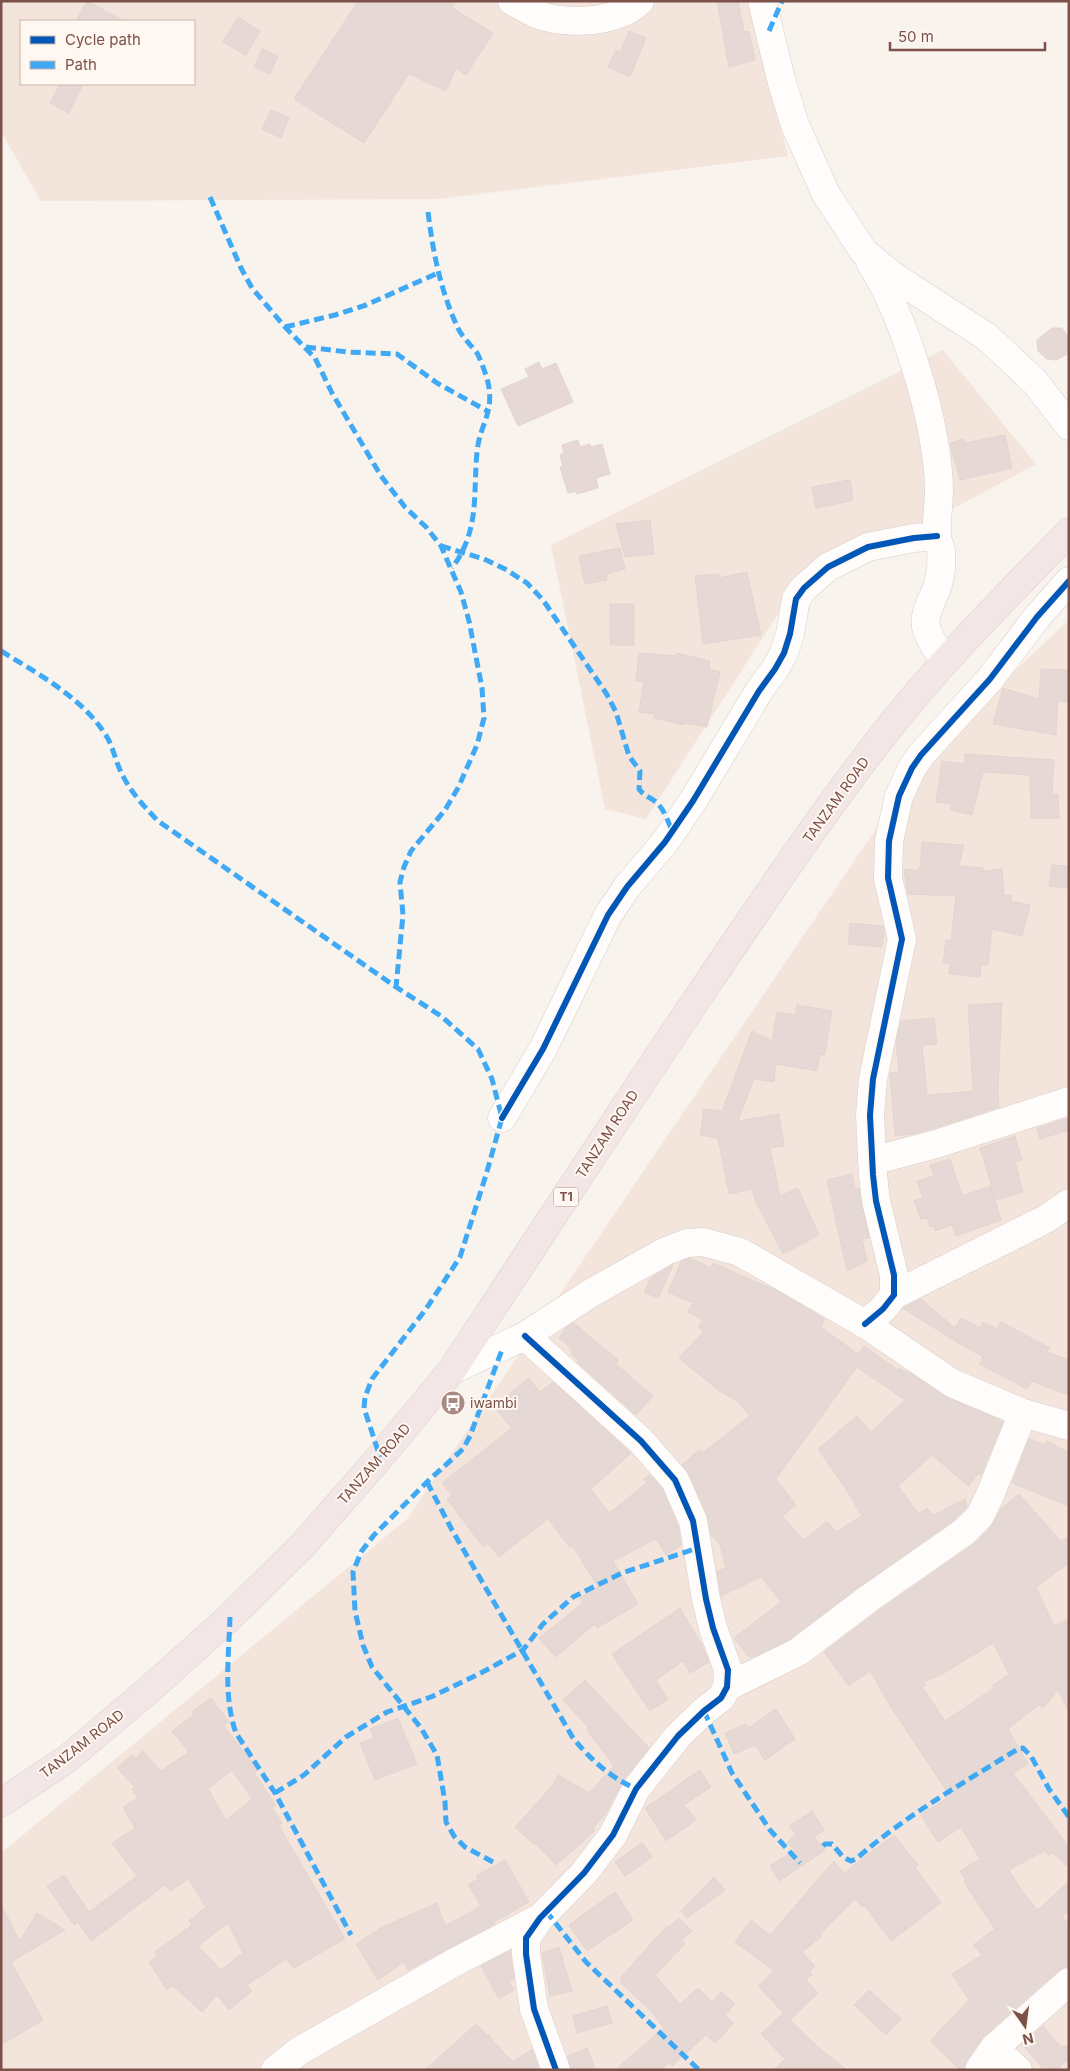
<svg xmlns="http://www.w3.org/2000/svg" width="1070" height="2071" font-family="Inter,sans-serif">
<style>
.residential{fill:#f4e5dc;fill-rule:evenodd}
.building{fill:#e6d9d5;stroke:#e3d4cf;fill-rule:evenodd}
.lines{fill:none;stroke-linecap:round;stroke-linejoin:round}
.minor-casing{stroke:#d8ceca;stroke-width:29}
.highway-casing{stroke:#dbceca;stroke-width:29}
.minor{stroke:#fefdfc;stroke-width:28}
.highway{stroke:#f2e7e6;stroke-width:28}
.quiet{stroke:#3fa9f5;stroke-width:5;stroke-dasharray:10 5;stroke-linecap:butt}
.cycleway-casing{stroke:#fff7f1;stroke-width:9}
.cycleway{stroke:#0057b8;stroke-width:6}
.labels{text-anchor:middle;stroke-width:4;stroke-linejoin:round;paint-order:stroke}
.shield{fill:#fff7f1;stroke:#a3837b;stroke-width:1}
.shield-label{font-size:12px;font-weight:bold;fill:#7c5149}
.street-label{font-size:14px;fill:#7c5149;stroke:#fff7f1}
.poi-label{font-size:14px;fill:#7c5149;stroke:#fff7f1;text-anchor:start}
</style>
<rect width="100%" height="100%" fill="#f9f3ee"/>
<!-- residential -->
<g class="residential">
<path d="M1,1H749L788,156L439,199L41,201L1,132ZM21,21H194V84H21Z"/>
<polygon points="943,350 1036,464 789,597 646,819 605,809 551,545"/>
<polygon points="1069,620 1069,2070 1,2070 1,1853 407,1519 929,751"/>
</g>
<!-- building -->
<g class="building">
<polygon points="87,1 124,21 76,21"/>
<polygon points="358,1 456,1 452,8 493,33 466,75 456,68 446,91 409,74 364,143 294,99"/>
<polygon points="717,1 738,1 744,32 749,31 755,60 729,67"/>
<polygon points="238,17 260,31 246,55 223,42"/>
<polygon points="629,31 646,38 630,77 608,67 616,50 620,52"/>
<polygon points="262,49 278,56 270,74 254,67"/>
<polygon points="60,84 83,84 69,113 50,103"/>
<polygon points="271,110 289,118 281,138 262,129"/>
<polygon points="1052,328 1062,328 1069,339 1069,353 1056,360 1047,359 1038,351 1037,340"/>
<polygon points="539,362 542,369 556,363 573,402 518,426 501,389 529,377 525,369"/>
<polygon points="1005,435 1012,468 960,480 950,443 964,439 965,443"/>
<polygon points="578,440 580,447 590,444 591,447 602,444 610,474 596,478 598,488 577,494 576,491 568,493 560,467 563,466 560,455 564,453 562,445"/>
<polygon points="850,480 853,498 851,501 816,508 812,487"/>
<polygon points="650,520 654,554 625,557 616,524"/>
<polygon points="620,548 625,569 606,574 607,580 585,584 579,556"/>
<polygon points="747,572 761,635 703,644 695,576 719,574 719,578"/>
<rect x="610" y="604" width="24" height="41"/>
<polygon points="639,653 676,656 677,653 710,661 709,669 720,672 707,727 684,723 684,725 654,718 655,714 639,712 644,682 636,681"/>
<polygon points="1041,669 1069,670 1069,702 1058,701 1056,735 993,724 1003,688 1039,699"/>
<polygon points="965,754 1054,760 1052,794 1058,794 1059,818 1031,818 1030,775 983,772 972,815 950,810 952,804 936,802 942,761 965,764"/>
<polygon points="922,842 964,845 959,866 983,868 983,871 1002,869 1004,896 1011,895 1011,901 1030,905 1022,936 992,929 988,965 981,964 980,977 949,974 950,964 943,963 946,940 951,940 956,896 908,894 904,869 918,871 918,868 920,868"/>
<polygon points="1052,865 1069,866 1069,888 1049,886"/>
<polygon points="850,923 883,926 884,932 882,947 848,944"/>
<polygon points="1002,1003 998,1090 999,1107 932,1129 912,1134 895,1136 890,1075 890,1073 899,1072 896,1043 901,1021 934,1018 937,1044 922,1045 927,1095 973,1091 968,1005"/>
<polygon points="797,1005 832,1011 825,1055 820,1054 817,1071 776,1064 774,1082 754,1079 738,1121 779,1114 784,1146 770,1148 780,1196 798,1188 819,1235 783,1254 755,1200 752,1189 729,1194 718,1138 700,1135 704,1109 722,1111 752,1031 772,1041 777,1012 795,1015"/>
<polygon points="1069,1118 1069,1130 1040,1139 1037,1128"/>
<polygon points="1015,1136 1022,1160 1015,1162 1023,1192 996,1200 980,1148"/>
<polygon points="950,1159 962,1196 991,1186 1001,1220 956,1236 952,1225 935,1231 934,1226 930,1227 927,1218 921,1219 914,1201 923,1198 917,1181 934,1176 930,1165"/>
<polygon points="852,1174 855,1189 859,1188 869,1238 862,1239 867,1261 847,1271 827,1180"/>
<path d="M690,1258L711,1268L713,1263L777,1291L825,1319L821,1327L858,1354L864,1346L898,1370L899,1368L913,1375L946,1397L1003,1421L981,1475L978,1474L968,1486L932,1455L898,1486L919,1514L927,1508L934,1515L965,1499L967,1507L954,1520L859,1587L790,1639L750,1658L734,1638L781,1602L761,1577L721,1596L717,1571L726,1568L720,1544L711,1535L707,1515L689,1474L682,1465L699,1450L702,1453L750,1416L737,1401L718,1390L679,1358L704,1331L698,1327L703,1320L688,1312L693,1303L668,1292L681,1262ZM857,1367L905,1400L871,1432L857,1416L818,1449L842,1483L862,1516L836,1532L827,1521L804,1540L782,1516L796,1505L776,1479Z"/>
<polygon points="673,1265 658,1298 644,1292 651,1278"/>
<polygon points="921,1299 955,1328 961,1318 980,1328 983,1322 997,1329 1001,1322 1050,1348 1047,1352 1069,1360 1069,1395 1031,1381 1027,1389 979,1364 983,1357 950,1338 903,1308"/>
<polygon points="574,1323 618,1360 616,1364 653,1396 636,1415 577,1362 579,1361 571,1354 573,1352 569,1348 570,1347 559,1338 566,1328"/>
<polygon points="528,1378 540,1392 553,1382 631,1453 591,1489 609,1513 647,1483 643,1479 650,1475 662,1488 678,1526 681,1545 666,1555 656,1539 613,1561 638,1604 597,1628 595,1624 555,1657 539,1638 583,1603 580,1598 598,1587 572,1545 570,1548 548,1519 499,1557 488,1543 483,1547 447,1499 452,1495 442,1483 512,1428 494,1407"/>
<polygon points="1029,1439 1045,1445 1047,1441 1069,1453 1069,1506 1012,1483"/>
<path d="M1019,1494L1061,1541L1069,1537V1563L1036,1587L1054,1626L1069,1619V1712L1058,1690L1043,1708L1039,1705L1008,1729L1028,1764L1013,1773L1069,1847V1868L1053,1853L1048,1855L1046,1850L1009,1870L1024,1894L1038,1910L1069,1881V1910L1062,1917L1069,1924V1967L1059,1970L984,2036L966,2061L964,2070H960L930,2041L969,2000L952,1974L982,1955L973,1945L995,1929L964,1882L966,1881L960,1871L980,1859L961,1827L938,1842L921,1815L950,1796L891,1707L870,1671L849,1686L824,1652L877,1612L973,1545L991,1527L1001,1509ZM993,1643L1009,1674L992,1686L994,1688L945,1721L922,1687L926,1685L924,1682L944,1673Z"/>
<polygon points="680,1608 702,1645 709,1662 690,1673 683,1661 656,1680 668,1699 650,1711 612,1654"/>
<polygon points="585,1680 649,1748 624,1779 606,1813 593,1828 595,1831 556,1865 535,1843 534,1844 515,1827 553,1785 558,1775 589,1793 614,1766 587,1730 589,1728 563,1700"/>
<path d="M211,1698L229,1722L224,1726L258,1770L254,1773L276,1805L272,1808L282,1823L279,1826L345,1939L294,1968L286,1959L247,1985L252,1991L229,2010L217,1995L202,2012L173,1986L167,1990L149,1962L158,1956L155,1952L192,1925L189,1921L206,1907L188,1879L170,1891L165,1885L91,1941L78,1922L74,1925L47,1886L64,1875L89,1912L137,1876L112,1843L135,1828L123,1807L138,1798L132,1789L135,1787L117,1768L132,1755L135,1759L143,1751L161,1771L189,1752L172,1731L194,1715L192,1712ZM232,1770L252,1799L226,1820L208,1789ZM228,1923L243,1953L221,1970L198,1946Z"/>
<polygon points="776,1709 795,1739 765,1760 755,1745 734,1754 725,1733 746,1724 748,1728"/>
<polygon points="398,1718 417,1764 375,1780 360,1743 374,1738 370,1729"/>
<polygon points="700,1770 711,1787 684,1805 696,1820 666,1841 645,1808"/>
<polygon points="812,1811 824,1830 814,1837 825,1850 779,1881 770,1866 795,1850 787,1843 796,1834 789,1826"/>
<polygon points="894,1835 918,1865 915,1867 941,1903 891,1941 864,1905 862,1907 855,1899 820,1934 822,1936 802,1952 815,1966 809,1972 812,1974 806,1980 818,1993 790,2020 758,1986 774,1971 735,1942 751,1920 770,1935 834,1861 844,1874 854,1865"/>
<polygon points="642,1843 652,1857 625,1876 615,1862"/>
<polygon points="505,1860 529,1902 494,1922 495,1924 408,1970 404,1962 378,1980 356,1944 382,1927 437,1903 444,1923 445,1923 447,1925 481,1906 468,1885 478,1879 476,1876"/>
<polygon points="714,1877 725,1890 687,1918 681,1911"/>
<polygon points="615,1892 633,1920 587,1951 569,1925"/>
<polygon points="1,1905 20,1941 37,1913 65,1930 11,1962 43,2020 1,2045"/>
<polygon points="679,1918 692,1931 682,1940 685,1944 655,1975 680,2004 698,1988 712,2002 721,1992 735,2004 725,2015 734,2023 715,2043 706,2035 672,2066 669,2063 662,2070 615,2070 664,2028 650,2010 621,1983 621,1977 667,1926 669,1927"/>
<polygon points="559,1947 572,1991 550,1996 542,1953"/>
<polygon points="510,1951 514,1979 509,1982 514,1990 499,1999 481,1966"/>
<polygon points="869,1990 901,2019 886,2035 854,2005"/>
<polygon points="607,2006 612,2023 577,2033 573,2016"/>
<polygon points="783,2013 817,2046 847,2070 773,2070 785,2059 761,2034"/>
<polygon points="476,2024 487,2035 489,2034 492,2040 513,2062 532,2049 539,2070 425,2070"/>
<polygon points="1043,2026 1061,2047 1069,2045 1069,2059 1056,2070 1044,2070 1022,2044"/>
<polygon points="587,2048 596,2070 571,2070 568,2056"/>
</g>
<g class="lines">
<defs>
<g id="minor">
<path d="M512,1C520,5 528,10 536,14C562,24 599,23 624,12C630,10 635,5 640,1"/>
<polyline points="762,1 782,83 795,125 826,194 864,252 893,276 987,337 1035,382 1069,426"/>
<path d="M870,262C905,317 938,425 939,490C939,505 936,520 937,536C937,541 940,545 941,550C942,561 941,574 938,584C934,598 923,612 926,627C929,639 938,651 944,661"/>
<polyline points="502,1118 543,1049 608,915 627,887 665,842 693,801 759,691 775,669 784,653 790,634 796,599 804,588 828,567 868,547 914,538 937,536"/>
<polyline points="872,1161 936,1144 1069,1101"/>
<polyline points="894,1295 1046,1219 1069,1203"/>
<polyline points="865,1324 883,1309 894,1295 894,1275 876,1201 873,1175 870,1115 873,1079 902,939 888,878 889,841 899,796 912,768 921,755 990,679 1037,617 1069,581"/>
<polyline points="525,1336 641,1441 675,1480 693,1521 706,1599 713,1628 728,1670 727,1687 721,1698 704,1711 678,1736 636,1789 613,1835 584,1873 540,1918 526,1938 526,1954 534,2009 556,2070"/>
<polyline points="452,1370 525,1336 591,1293 666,1251 687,1243 703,1242 740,1252 865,1324 952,1383 1023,1413 1069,1426"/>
<polyline points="727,1687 798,1652 868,1599 964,1532 980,1516 990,1495 1023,1413"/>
<polyline points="994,2048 1018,2070"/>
<polyline points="275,2070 299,2051 457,1961 540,1918"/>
<polyline points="979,2070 994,2048 1069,1982"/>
</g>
<path id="highway" d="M1,1803L67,1759L151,1688L230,1617L303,1545L380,1457L452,1370C537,1240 622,1110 709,981C767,896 824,810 888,729C943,659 1007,596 1069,532"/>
</defs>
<!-- minor casing -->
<use href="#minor" class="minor-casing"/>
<!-- highway casing -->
<use href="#highway" class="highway-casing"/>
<!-- minor -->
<use href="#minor" class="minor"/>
<!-- highway -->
<use href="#highway" class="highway"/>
<!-- quiet -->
<g class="quiet">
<polyline points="769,31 782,1"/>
<polyline points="210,197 241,268 252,288 285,327 315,358 332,393 381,476 405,507 426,527 441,546 461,592 469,621 482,688 484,718 477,745 458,788 445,810 411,851 404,867 400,882 403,915 396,987"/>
<path d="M428,212C433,252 440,289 457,326C461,336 470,344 477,353C481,360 484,370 487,378C496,413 480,422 477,452C473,495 480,530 452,568"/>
<polyline points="285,327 335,315 366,305 438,273"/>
<polyline points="306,347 347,352 397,354 437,383 489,412"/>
<path d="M441,546L484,559L505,569L527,583L543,600L606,693L616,712L629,756L640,771L639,789C644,796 650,797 656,802C664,809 668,821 672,831"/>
<path d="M1,651C40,675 83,698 107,737C114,749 116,764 123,776C132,794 145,807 158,821L396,987L441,1016L478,1049L492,1079L502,1118L486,1175L460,1257L426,1309L372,1379L365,1397L364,1408L380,1457"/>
<path d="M427,1482L452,1530L573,1738C591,1760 610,1777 636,1789"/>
<path d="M230,1617C229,1654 223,1697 236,1733L275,1793L351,1935"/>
<polyline points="704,1711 732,1773 770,1830 800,1863"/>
<polyline points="275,1793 304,1775 346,1737 387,1712 431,1697 479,1674 523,1650 543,1624 573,1597 622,1573 698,1548"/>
<path d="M823,1846L825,1844H832L843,1857L851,1861L856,1859C905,1816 963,1783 1018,1749L1023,1748L1031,1756L1049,1789L1069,1817"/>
<polyline points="493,1862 465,1847 454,1836 446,1822 445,1802 437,1755 421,1728 372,1667 363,1645 355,1611 353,1572 361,1552 374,1535 427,1482 463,1449 470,1436 503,1347"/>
<polyline points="546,1911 586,1962 699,2070"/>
</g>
<defs>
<g id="cycleway">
<polyline points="502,1118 543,1049 608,915 627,887 665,842 693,801 759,691 775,669 784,653 790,634 796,599 804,588 828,567 868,547 914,538 937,536"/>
<polyline points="865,1324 883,1309 894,1295 894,1275 876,1201 873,1175 870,1115 873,1079 902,939 888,878 889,841 899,796 912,768 921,755 990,679 1037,617 1069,581"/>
<polyline points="525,1336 641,1441 675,1480 693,1521 706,1599 713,1628 728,1670 727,1687 721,1698 704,1711 678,1736 636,1789 613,1835 584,1873 540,1918 526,1938 526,1954 534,2009 556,2070"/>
</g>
</defs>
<!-- cycleway casing -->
<use href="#cycleway" class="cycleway-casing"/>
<!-- cycleway -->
<use href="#cycleway" class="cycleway"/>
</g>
<!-- icons -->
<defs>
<symbol id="bus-disc" viewBox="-11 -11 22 22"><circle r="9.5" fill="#a88a83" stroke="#fff7f1"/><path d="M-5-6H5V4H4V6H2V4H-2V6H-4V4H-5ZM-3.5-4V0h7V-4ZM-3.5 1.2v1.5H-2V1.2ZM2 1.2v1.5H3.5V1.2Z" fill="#fff"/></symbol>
</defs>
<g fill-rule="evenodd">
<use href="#bus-disc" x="439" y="1389" width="28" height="28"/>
</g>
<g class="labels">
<!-- shield labels -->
<rect class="shield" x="553.5" y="1187.5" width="25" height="19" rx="4"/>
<g class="shield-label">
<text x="566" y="1201">T1</text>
</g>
<!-- street labels -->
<g class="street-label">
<text transform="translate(836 800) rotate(-54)" y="5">TANZAM ROAD</text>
<text transform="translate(607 1134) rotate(-57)" y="5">TANZAM ROAD</text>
<text transform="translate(374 1464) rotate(-49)" y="5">TANZAM ROAD</text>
<text transform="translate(82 1744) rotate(-38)" y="5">TANZAM ROAD</text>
</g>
<!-- poi labels -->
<g class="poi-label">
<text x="470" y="1408">iwambi</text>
</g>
</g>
<!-- border -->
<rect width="1070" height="2071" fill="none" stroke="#7c5149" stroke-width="5"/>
<!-- legend -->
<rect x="20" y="20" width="175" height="65" fill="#fff7f1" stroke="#cbb5ae"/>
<rect x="30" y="36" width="25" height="8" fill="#0057b8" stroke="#cbb5ae"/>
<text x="65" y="45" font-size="15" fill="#7c5149">Cycle path</text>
<rect x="30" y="61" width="25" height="8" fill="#3fa9f5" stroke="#cbb5ae"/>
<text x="65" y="70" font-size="15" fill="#7c5149">Path</text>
<!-- north arrow -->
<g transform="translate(1025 2026) rotate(166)" stroke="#fff7f1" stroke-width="4" paint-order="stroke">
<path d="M0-4L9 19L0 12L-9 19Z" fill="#7c5149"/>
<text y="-8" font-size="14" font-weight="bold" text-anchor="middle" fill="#7c5149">N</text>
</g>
<!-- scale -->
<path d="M890 42v8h155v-8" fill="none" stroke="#7c5149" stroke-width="2.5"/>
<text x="898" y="42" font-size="15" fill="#7c5149" stroke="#fff7f1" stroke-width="4" paint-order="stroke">50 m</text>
</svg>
